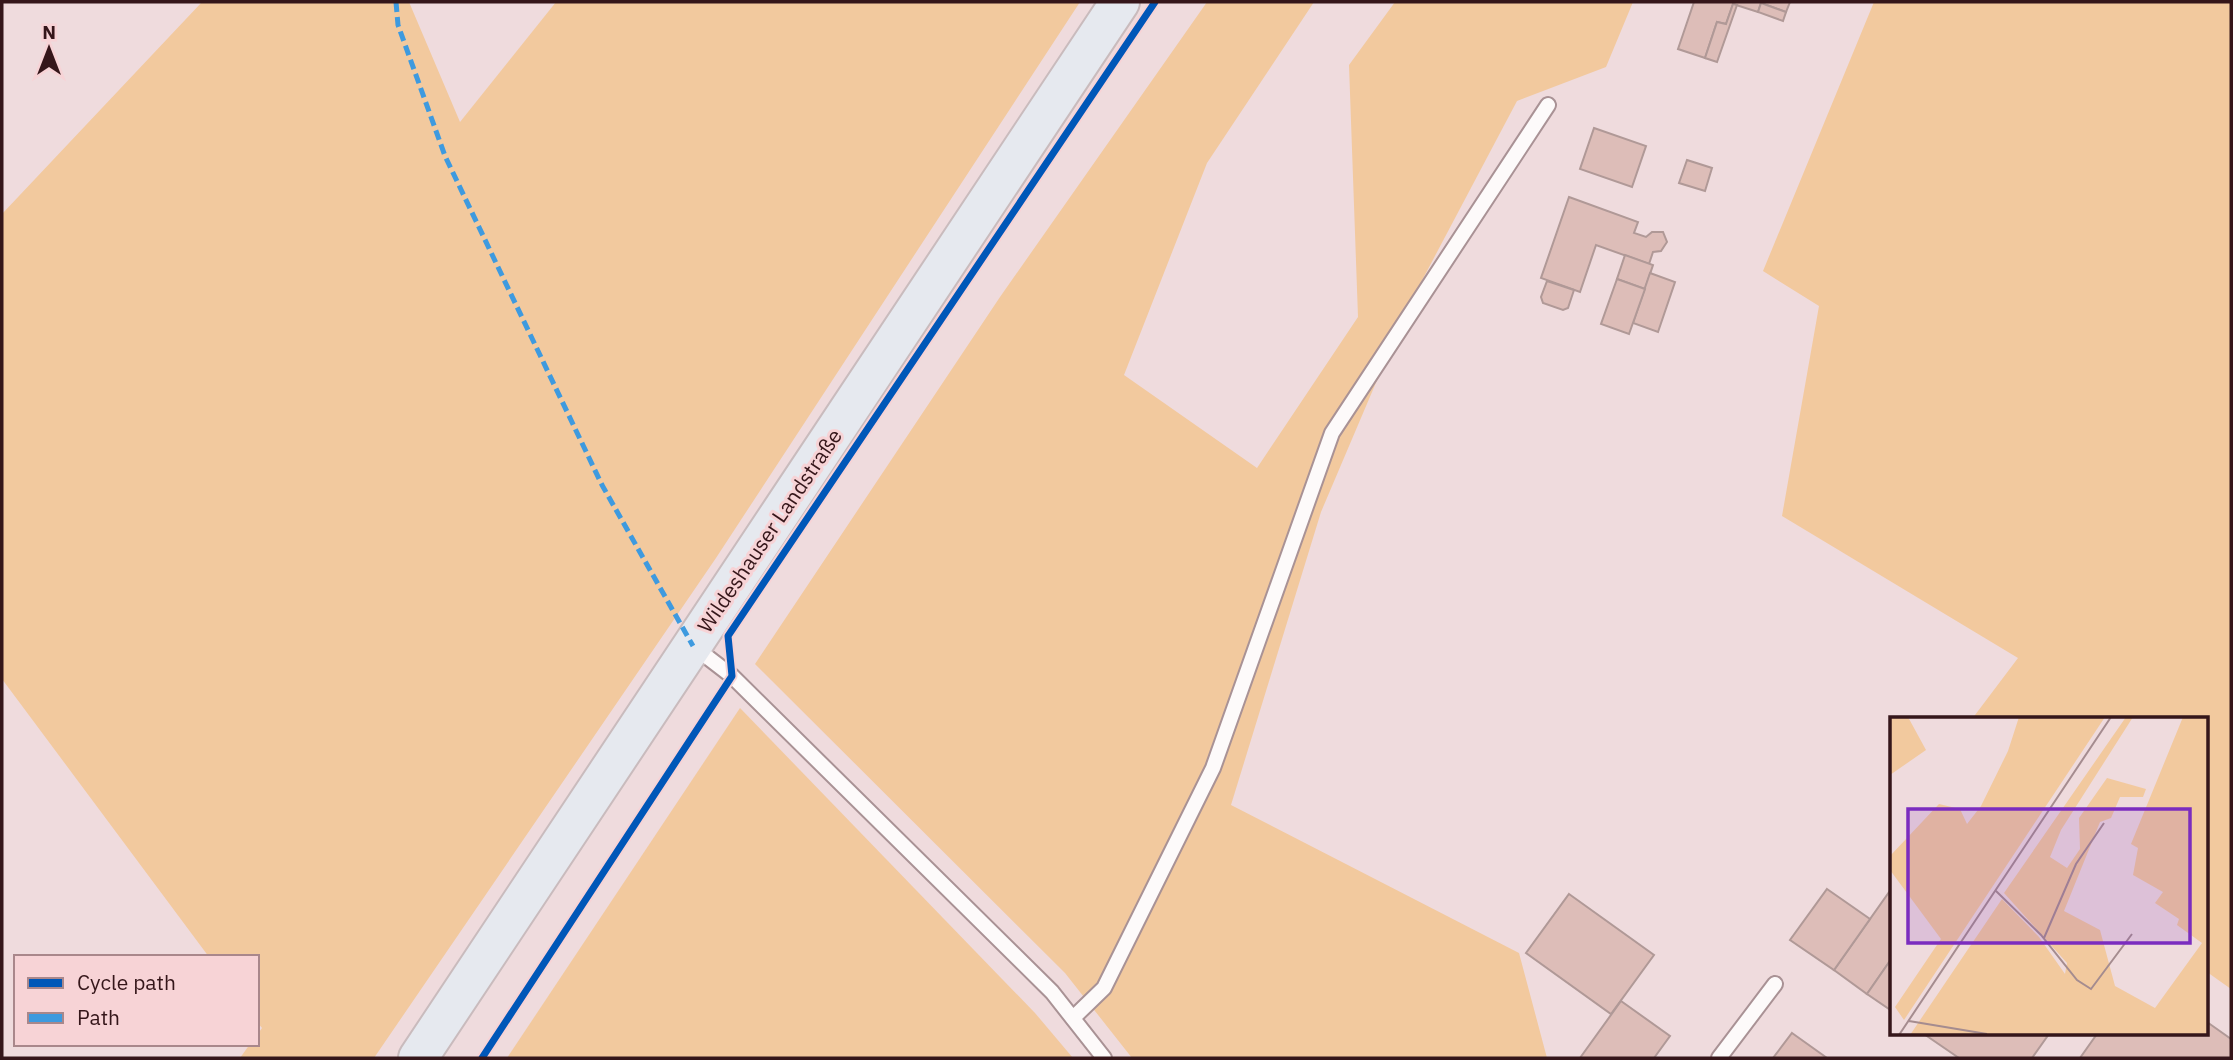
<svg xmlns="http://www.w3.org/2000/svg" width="2233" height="1060" font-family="'IBM Plex Sans',sans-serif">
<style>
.green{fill:#f2c99e}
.building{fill:#ddbdb8;stroke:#b09997;stroke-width:2}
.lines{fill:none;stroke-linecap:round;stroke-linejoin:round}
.service-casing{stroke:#a99295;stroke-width:18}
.primary-casing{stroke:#c9bbbd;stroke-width:42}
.service{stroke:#fdfafa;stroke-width:14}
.primary{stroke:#e6e9ef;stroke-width:38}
.quiet{stroke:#3e9adf;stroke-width:5;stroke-dasharray:10 5;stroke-linecap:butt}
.cycleway-casing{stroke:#f7d3d6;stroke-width:11}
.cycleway{stroke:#0057b8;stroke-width:7}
.labels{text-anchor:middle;stroke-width:6;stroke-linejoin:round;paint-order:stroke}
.street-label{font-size:21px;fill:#35161a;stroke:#f7d3d6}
.inset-road{fill:none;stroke:#a58c8f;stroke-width:2}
.view{fill:#7b2cbf;fill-opacity:0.15;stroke:#7b2cbf;stroke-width:3.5}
.inset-edge{fill:none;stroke:#35161a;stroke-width:3.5}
</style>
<rect width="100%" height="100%" fill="#efdbdd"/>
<!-- green -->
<g class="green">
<polygon points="202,2 409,2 460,122 556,2 1080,2 716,558 374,1058 240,1058 250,1044 257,1044 257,1035 262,1028 257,1022 257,957 209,957 2,679 2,214"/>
<polygon points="1207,2 1314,2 1207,163 1124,375 1257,468 1358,317 1349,65 1395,2 1633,2 1606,67 1517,101 1409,305 1321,512 1231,805 1519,953 1547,1058 1132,1058 1065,973 755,664 1000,297"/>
<polygon points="1874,2 2231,2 2231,989 2207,972 2207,719 1972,719 2018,658 1782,516 1819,306 1763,271"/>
<polygon points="740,708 1035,1013 1073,1058 507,1058"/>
</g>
<!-- building -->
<g class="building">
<polygon points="1694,2 1790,2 1786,12 1761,3 1758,12 1733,4 1726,24 1717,22 1705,58 1678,49"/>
<polygon points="1761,3 1786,12 1783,21 1758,12"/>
<polygon points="1733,4 1737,5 1717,62 1705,58 1717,22 1726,24"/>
<polygon points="1594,128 1646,146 1632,187 1580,169"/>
<polygon points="1687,160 1712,168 1705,191 1679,183"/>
<polygon points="1569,197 1638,222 1634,233 1646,237 1652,232 1663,232 1667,242 1661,251 1653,252 1649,264 1596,245 1580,292 1541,278"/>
<polygon points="1625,255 1653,265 1645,289 1617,279"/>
<polygon points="1650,273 1675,282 1658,332 1633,323"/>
<polygon points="1617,279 1645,289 1629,334 1601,324"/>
<polygon points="1547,281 1574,290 1568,308 1563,310 1543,303 1541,297"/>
<polygon points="1892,888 1892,958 1867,994 1834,970"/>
<polygon points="1827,889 1870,919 1834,970 1790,940"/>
<polygon points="1569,894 1654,955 1611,1014 1526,953"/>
<polygon points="1892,958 1892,1011 1867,994"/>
<polygon points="1621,1001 1670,1036 1654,1058 1580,1058"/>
<polygon points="2207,1022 2231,1039 2231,1058 2080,1058 2097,1034 2207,1034"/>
<polygon points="1792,1033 1827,1058 1773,1058"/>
<polygon points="1924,1034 2049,1034 2032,1058 1959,1058"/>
</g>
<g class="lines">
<defs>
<g id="service">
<polyline points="693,646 732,676 1052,992 1104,1058"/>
<polyline points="1073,1018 1104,988 1213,768 1332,433 1548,105"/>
<polyline points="1719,1058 1775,984"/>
</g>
<polyline id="primary" points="418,1058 1120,2"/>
</defs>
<!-- service casing -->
<use href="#service" class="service-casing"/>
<!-- primary casing -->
<use href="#primary" class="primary-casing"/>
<!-- service -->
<use href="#service" class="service"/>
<!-- primary -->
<use href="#primary" class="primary"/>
<!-- quiet -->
<polyline class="quiet" points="396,2 398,25 445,156 602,485 693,646"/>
<defs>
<polyline id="cycleway" points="482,1058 732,676 728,636 1155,2"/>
</defs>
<!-- cycleway casing -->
<use href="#cycleway" class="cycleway-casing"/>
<!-- cycleway -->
<use href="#cycleway" class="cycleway"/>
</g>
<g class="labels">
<!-- street labels -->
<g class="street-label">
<text transform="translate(770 531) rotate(-56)" y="7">Wildeshauser Landstraße</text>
</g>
</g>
<!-- overview -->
<g transform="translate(1890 717)">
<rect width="318" height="318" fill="#efdbdd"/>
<path d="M0,0H18L36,33L0,58ZM129,0H215L14,303L5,290L51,222L0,153V139L49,87L70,92L77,107L91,89L118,34ZM236,0H243L171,113L160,140L177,151L190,132L189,101L217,61L256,72L253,80H230L221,101L210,105L174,194L210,213L225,269L265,291L312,226L287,208L289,202L265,186L273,175L243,158L248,131L241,127L293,0H318V318H20L112,182L149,220L175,257L177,246L114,176Z" fill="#f2c99e"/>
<path class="inset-road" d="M106,174L151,218L187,263L201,272L242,217M154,221L186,147L214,106M19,304L97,317M9,318L221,0"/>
<path class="view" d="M18,92H300V226H18Z"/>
<rect width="318" height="318" class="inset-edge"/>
</g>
<!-- border -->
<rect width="2233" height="1060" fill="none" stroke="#35161a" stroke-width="7"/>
<!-- legend -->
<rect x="14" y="955" width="245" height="91" fill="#f7d3d6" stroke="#a9878b" stroke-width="2"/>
<rect x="28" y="978" width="35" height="10" fill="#0057b8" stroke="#a9878b" stroke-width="2"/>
<text x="77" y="990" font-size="21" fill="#35161a">Cycle path</text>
<rect x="28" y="1013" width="35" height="10" fill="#3e9adf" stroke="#a9878b" stroke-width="2"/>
<text x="77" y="1025" font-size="21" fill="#35161a">Path</text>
<!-- north arrow -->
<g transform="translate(49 49)" stroke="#f7d3d6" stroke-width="5" paint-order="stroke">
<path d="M0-5L12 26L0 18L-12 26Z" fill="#35161a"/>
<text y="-10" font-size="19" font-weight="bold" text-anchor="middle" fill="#35161a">N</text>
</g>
</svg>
